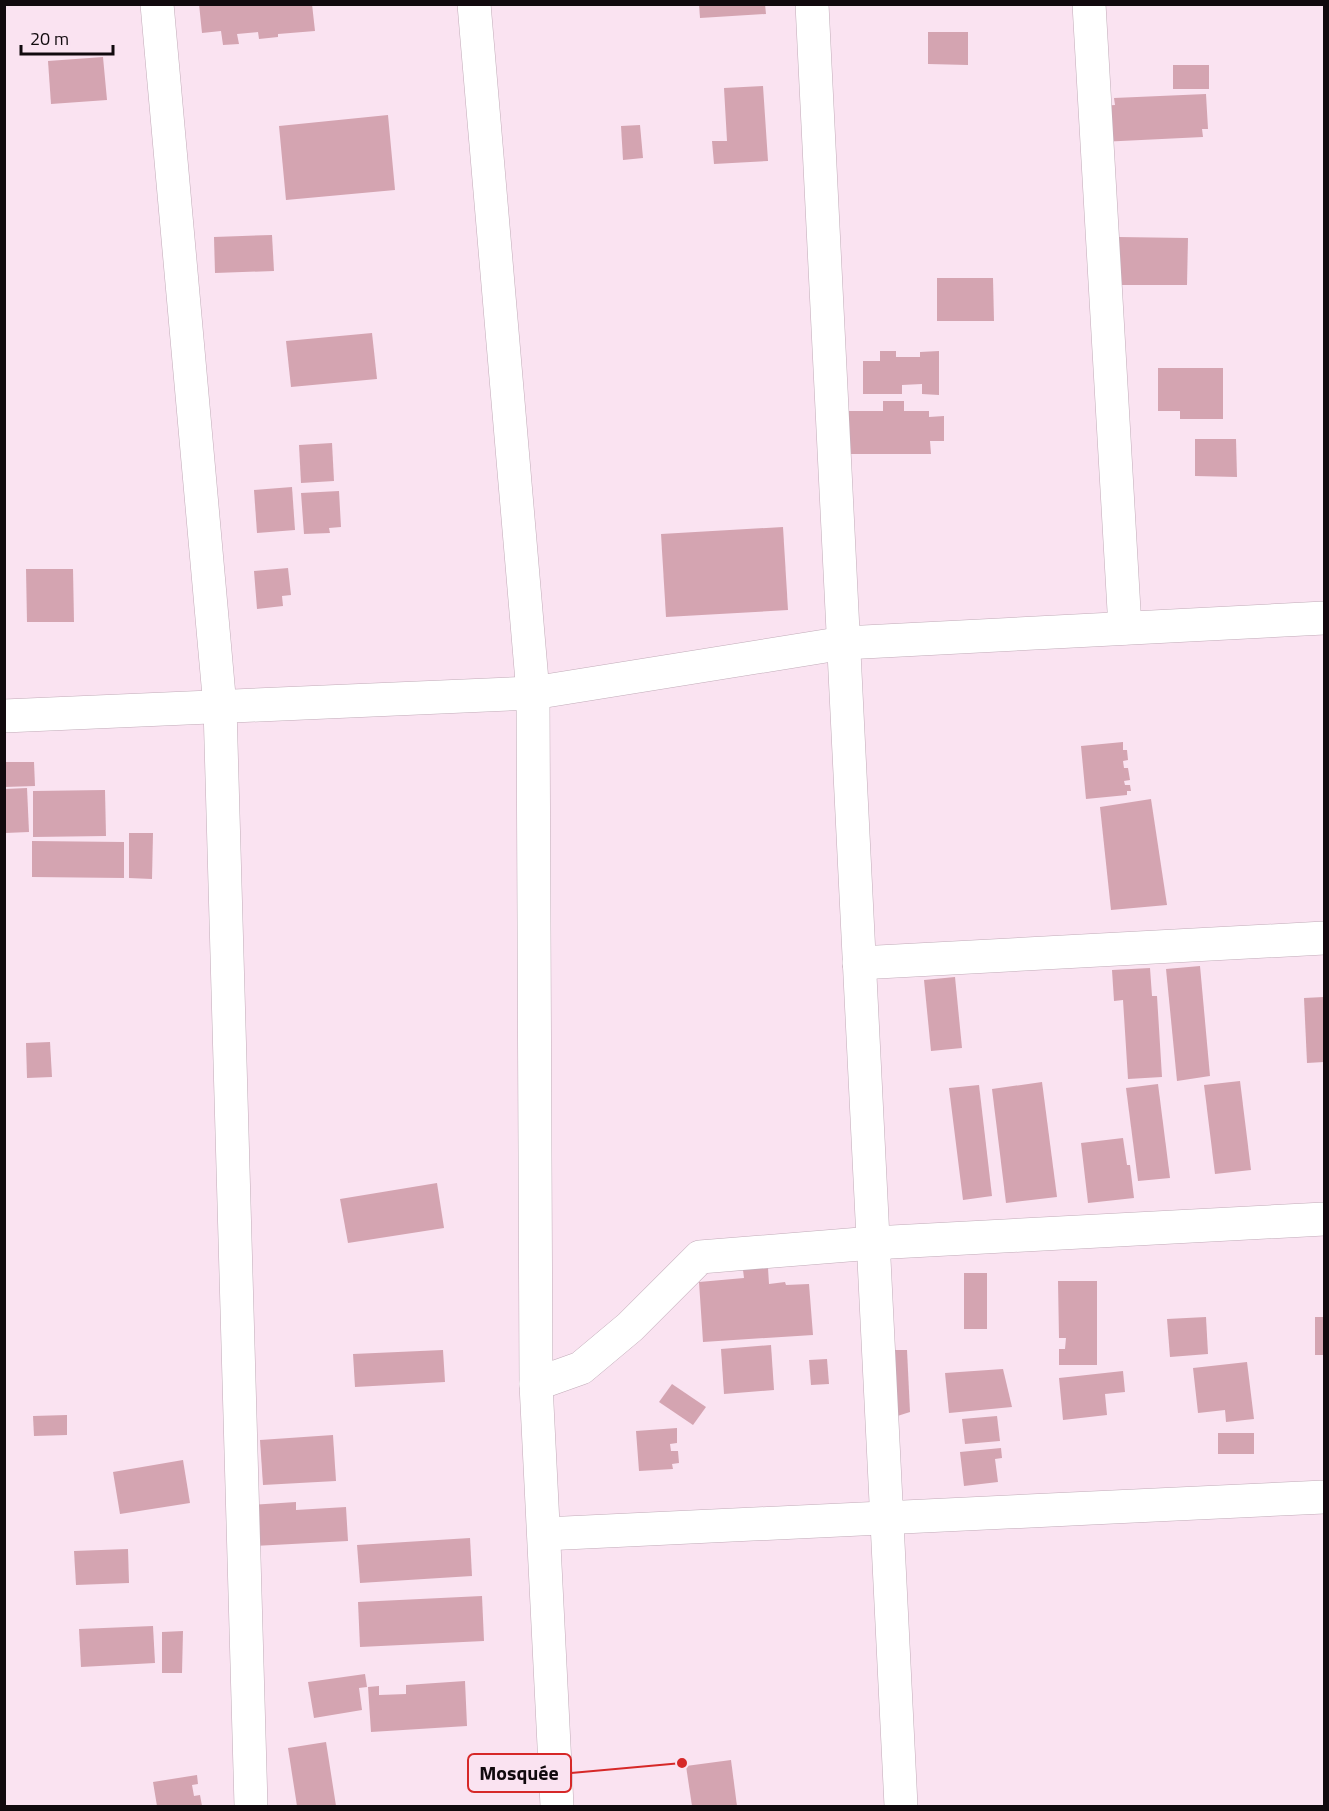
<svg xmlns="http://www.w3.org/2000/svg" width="1329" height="1811" font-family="'Titillium Web',sans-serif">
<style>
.building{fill:#d4a4b1}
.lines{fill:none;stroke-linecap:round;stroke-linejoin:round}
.street-casing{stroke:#c1abb8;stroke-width:34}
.secondary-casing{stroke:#c1abb8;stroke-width:34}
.street{stroke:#fff;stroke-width:33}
.secondary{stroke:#fff;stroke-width:33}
.leader{fill:none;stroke:#d62828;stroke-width:2}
.callout-dot{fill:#d62828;stroke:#fae3f1;stroke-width:2}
.callout{fill:#fae3f1;stroke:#d62828;stroke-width:2}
.callout-label{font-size:20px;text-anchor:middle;font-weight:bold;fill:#110a0e}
</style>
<rect width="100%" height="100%" fill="#fae3f1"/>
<!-- building -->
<g class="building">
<polygon points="199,4 312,4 315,31 278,34 278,37 259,39 258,32 237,34 239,44 223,45 221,31 202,33"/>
<polygon points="699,4 765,4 766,14 700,18"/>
<polygon points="928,32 968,32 968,65 928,64"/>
<polygon points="103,57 107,100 51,104 48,61"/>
<rect x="1173" y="65" width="36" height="24"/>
<polygon points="763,86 768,161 714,164 712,141 727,141 724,88"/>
<polygon points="1206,94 1208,129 1202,129 1203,137 1100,142 1099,106 1115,105 1114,98"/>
<polygon points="388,115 395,190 286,200 279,126"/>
<polygon points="640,125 643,158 623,160 621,126"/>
<polygon points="272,235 274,271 215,273 214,237"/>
<polygon points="1118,237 1188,238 1187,285 1118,285"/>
<polygon points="937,278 993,278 994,321 937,321"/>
<polygon points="372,333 377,379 291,387 286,341"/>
<polygon points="880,351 896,351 896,357 920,357 920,352 939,351 939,395 922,394 922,384 902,385 902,394 863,394 863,361 880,361"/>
<polygon points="1158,368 1223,368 1223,419 1180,419 1180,411 1158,411"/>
<polygon points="883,401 904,401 904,411 929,411 929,417 944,416 944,441 930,441 931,454 849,454 849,411 883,411"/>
<polygon points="1195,439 1236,439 1237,477 1195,476"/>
<polygon points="332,443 334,481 301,483 299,445"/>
<polygon points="292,487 295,530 257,533 254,490"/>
<polygon points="339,491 341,527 329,528 330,533 304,534 301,493"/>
<polygon points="783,527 788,610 666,617 661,534"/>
<polygon points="288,568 291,595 282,596 283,606 257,609 254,571"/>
<polygon points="26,569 73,569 74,622 27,622"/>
<polygon points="1123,742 1123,750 1127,750 1128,760 1123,761 1124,768 1128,768 1130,780 1124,781 1125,785 1130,785 1131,791 1127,791 1127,795 1086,799 1081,746"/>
<polygon points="4,762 34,762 35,786 4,787"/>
<polygon points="27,788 29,832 5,833 5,789"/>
<polygon points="105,790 106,836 33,837 33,791"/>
<polygon points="1151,799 1167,905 1111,910 1100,807"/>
<polygon points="129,833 153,833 152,879 129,878"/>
<polygon points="32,841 124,842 124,878 32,877"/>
<polygon points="1200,966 1210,1076 1177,1081 1166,969"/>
<polygon points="1150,968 1152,996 1157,996 1162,1077 1128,1079 1123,1000 1114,1001 1112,970"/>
<polygon points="955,977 962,1048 931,1051 924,980"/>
<polygon points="1324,997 1324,1062 1307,1063 1304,998"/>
<polygon points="50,1042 52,1077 27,1078 26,1043"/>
<polygon points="1240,1081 1251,1170 1215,1174 1204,1085"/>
<polygon points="1042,1082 1057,1197 1006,1203 992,1089"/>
<polygon points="1158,1084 1170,1178 1138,1181 1126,1088"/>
<polygon points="979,1085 992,1196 963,1200 949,1088"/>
<polygon points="1123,1138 1127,1165 1130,1165 1134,1198 1088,1203 1081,1143"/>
<polygon points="437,1183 444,1228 348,1243 340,1199"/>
<polygon points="768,1268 769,1284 785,1282 786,1285 809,1284 813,1335 703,1342 699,1282 744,1278 743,1270"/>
<rect x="964" y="1273" width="23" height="56"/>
<polygon points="1058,1281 1097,1281 1097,1365 1059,1365 1059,1349 1065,1349 1066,1338 1059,1338"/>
<polygon points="1206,1317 1208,1354 1170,1357 1167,1319"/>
<rect x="1315" y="1317" width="9" height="38"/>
<polygon points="771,1345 774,1390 724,1394 721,1349"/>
<polygon points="443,1350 445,1382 355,1387 353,1354"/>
<polygon points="886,1350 907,1350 910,1412 888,1419"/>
<polygon points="827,1359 829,1384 811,1385 809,1360"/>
<polygon points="1247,1362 1254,1419 1226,1422 1225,1410 1198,1413 1193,1368"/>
<polygon points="1003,1369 1012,1407 949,1413 945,1373"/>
<polygon points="1123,1371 1125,1392 1105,1394 1107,1415 1063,1420 1059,1378"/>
<polygon points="672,1384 706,1407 693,1425 659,1402"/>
<polygon points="67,1415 67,1435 34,1436 33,1416"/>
<polygon points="997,1416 1000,1441 965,1444 962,1419"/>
<polygon points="677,1428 677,1443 670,1444 671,1451 678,1451 679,1463 672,1464 673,1469 639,1471 636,1431"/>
<rect x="1218" y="1433" width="36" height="21"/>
<polygon points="333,1435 336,1481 263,1485 260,1440"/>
<polygon points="1001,1448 1002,1458 995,1459 998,1482 964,1486 960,1452"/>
<polygon points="183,1460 190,1503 120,1514 113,1472"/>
<polygon points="296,1502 296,1510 346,1507 348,1541 252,1546 249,1505"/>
<polygon points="470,1538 472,1576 360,1583 357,1545"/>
<polygon points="128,1549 129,1583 76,1585 74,1551"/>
<polygon points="482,1596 484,1641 360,1647 358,1602"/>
<polygon points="153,1626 155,1663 81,1667 79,1629"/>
<polygon points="183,1631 182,1673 162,1673 162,1632"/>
<polygon points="365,1674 367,1687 359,1688 362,1710 314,1718 308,1682"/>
<polygon points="465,1681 467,1726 371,1732 368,1687 379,1686 379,1695 406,1694 406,1685"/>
<polygon points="326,1742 336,1806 297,1806 288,1748"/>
<polygon points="731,1760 737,1806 692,1806 686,1766"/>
<polygon points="197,1775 198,1784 192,1785 194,1796 200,1795 202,1806 157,1806 153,1782"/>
</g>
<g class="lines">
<defs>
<g id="street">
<polyline points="157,4 220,707 251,1806"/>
<polyline points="812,4 901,1806"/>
<polyline points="1089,4 1125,628"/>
<polyline points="4,716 533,693 844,643 1324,618"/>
<polyline points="859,963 1324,938"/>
<polyline points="536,1384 581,1368 630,1327 700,1257 873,1243 1324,1219"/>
<polyline points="544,1534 1324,1497"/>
</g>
<polyline id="secondary" points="474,4 533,693 536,1384 557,1806"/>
</defs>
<!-- street casing -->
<use href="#street" class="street-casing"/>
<!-- secondary casing -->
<use href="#secondary" class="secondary-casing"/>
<!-- street -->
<use href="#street" class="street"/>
<!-- secondary -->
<use href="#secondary" class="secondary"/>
</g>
<!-- callouts -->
<path class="leader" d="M682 1763L571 1773"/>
<circle class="callout-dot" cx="682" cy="1763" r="6"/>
<rect class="callout" x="468" y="1754" width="103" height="38" rx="6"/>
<g class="callout-label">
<text x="519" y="1780">Mosquée</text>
</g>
<!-- border -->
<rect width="1329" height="1811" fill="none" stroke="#110a0e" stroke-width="12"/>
<!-- scale -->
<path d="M21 45v9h92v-9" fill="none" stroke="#110a0e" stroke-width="3"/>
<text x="30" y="45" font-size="18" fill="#110a0e" stroke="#fae3f1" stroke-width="4.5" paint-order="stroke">20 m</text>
</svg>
